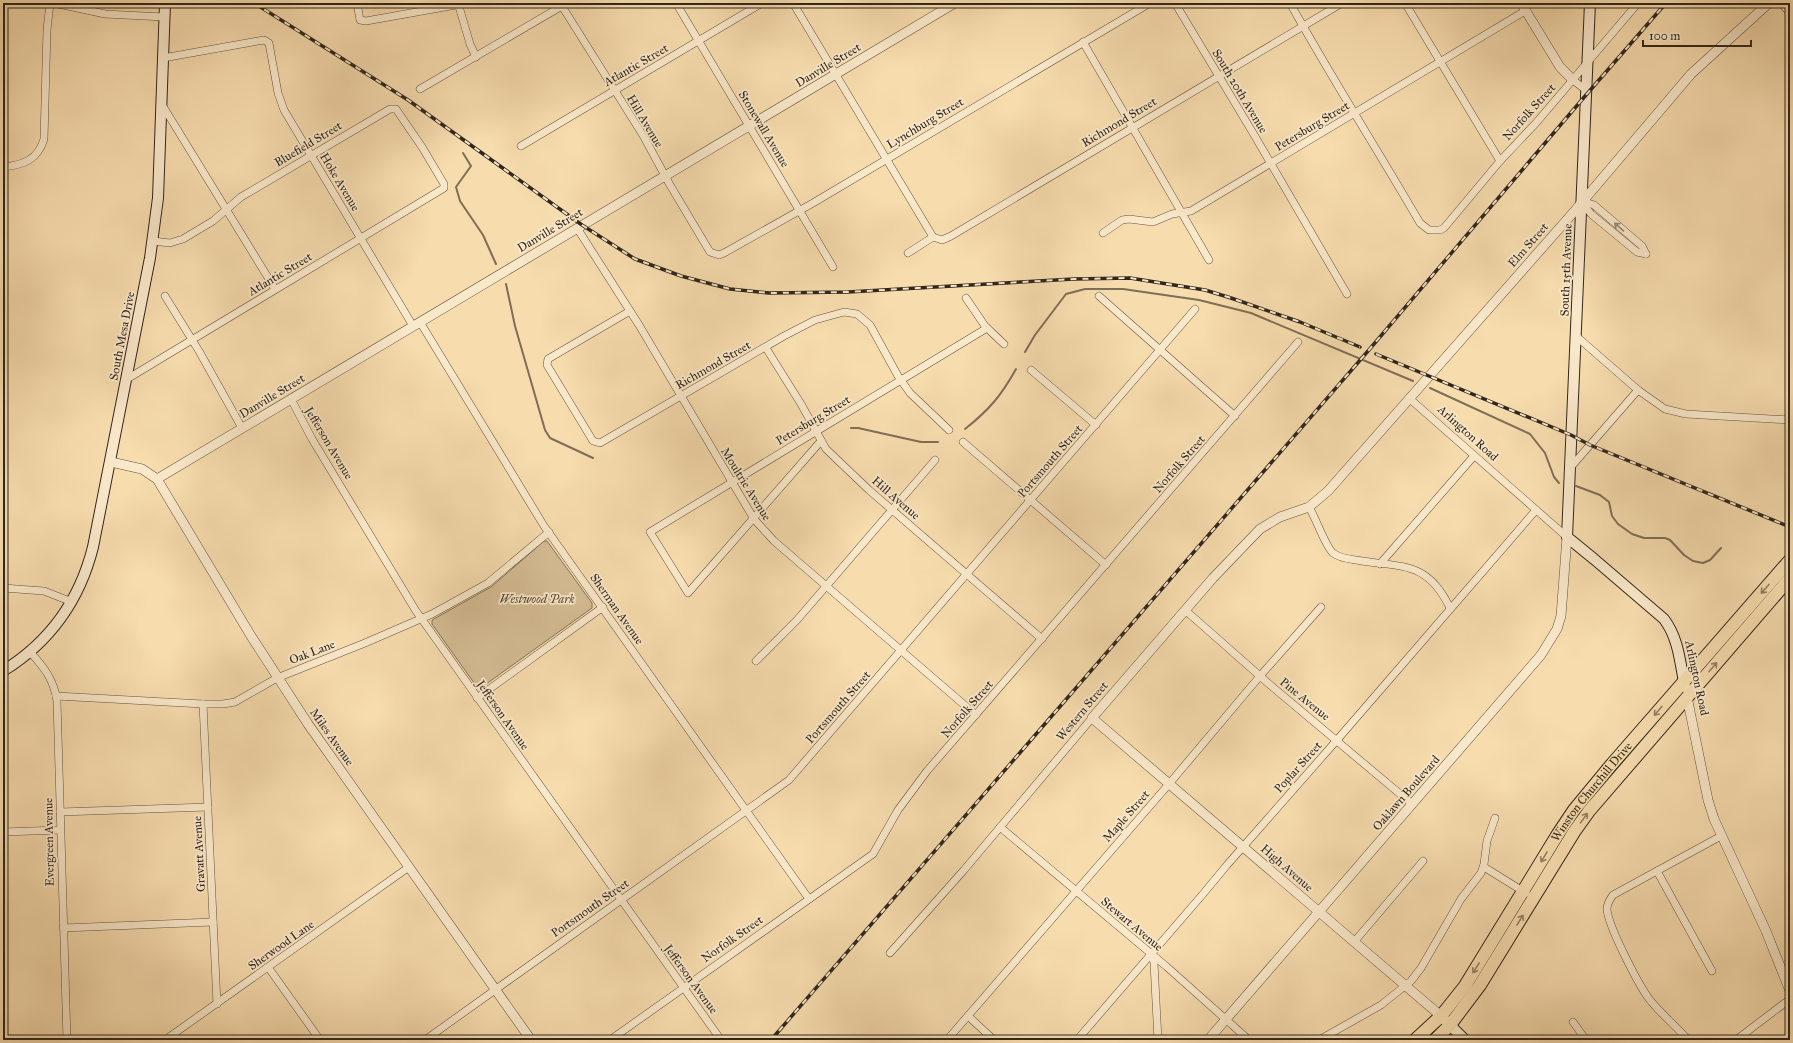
<svg xmlns="http://www.w3.org/2000/svg" width="1793" height="1043" font-family="'IM FELL Great Primer',serif">
<style>
.green{fill:#d5bd95;stroke:#827258}
.lines{fill:none;stroke-linecap:round;stroke-linejoin:round}
.stream{stroke:#7f6e56;stroke-width:2}
.minor-casing{stroke:#625440;stroke-width:8}
.tertiary-casing{stroke:#625440;stroke-width:10}
.secondary-casing{stroke:#30261c;stroke-width:12}
.trunk-casing{stroke:#30261c;stroke-width:14}
.minor{stroke:#fae8ca;stroke-width:7}
.tertiary{stroke:#fae8ca;stroke-width:9}
.secondary{stroke:#fae8ca;stroke-width:10}
.trunk{stroke:#f7dcae;stroke-width:12}
.rail-casing{stroke:#30261c;stroke-width:3.5}
.rail{stroke:#fae8ca;stroke-width:2;stroke-dasharray:6;stroke-linecap:butt}
.oneway{stroke:#958773}
.oneway2{stroke:#948165}
.labels{text-anchor:middle;stroke-width:3.5;stroke-linejoin:round;paint-order:stroke}
.street-label{font-size:12px;fill:#30261c;stroke:#fae8ca}
.park-label{font-size:12px;font-style:italic;fill:#594c3a;stroke:#fae8ca}
</style>
<rect width="100%" height="100%" fill="#f7dcae"/>
<filter id="stains"><feTurbulence type="fractalNoise" baseFrequency=".005" numOctaves="4"/><feColorMatrix values="0 0 0 0 .2 0 0 0 0 .09 0 0 0 0 .02 0 0 0 .5 -.17"/></filter>
<radialGradient id="worn" r=".72"><stop offset=".6" stop-color="#630" stop-opacity="0"/><stop offset="1" stop-color="#630" stop-opacity=".3"/></radialGradient>
<!-- green -->
<polygon class="green" points="544,541 547,541 592,603 592,608 482,687 477,687 432,624 432,620 491,587"/>
<g class="lines">
<!-- stream -->
<g class="stream">
<polyline points="463,153 471,166 456,187 460,201 483,235 496,264"/>
<polyline points="506,284 515,326 545,430 550,438 593,458"/>
<polyline points="1025,352 1035,335 1066,294 1085,289 1123,289 1199,300 1251,313 1413,381"/>
<polyline points="1430,388 1530,434 1545,453 1554,477 1559,483"/>
<polyline points="851,428 858,428 921,442 938,442"/>
<path d="M965,429C989,410 1001,396 1016,369"/>
<polyline points="1576,486 1600,495 1609,502 1612,516 1618,524 1632,534 1644,538 1665,538 1670,540 1684,555 1693,561 1703,563 1710,560 1721,548"/>
</g>
<defs>
<g id="minor">
<polyline points="54,3 105,14 164,17"/>
<polyline points="357,3 360,20 366,21 467,3"/>
<polyline points="458,3 470,44 476,57"/>
<polyline points="560,3 644,137 670,185 710,252 719,255 724,253 813,203 1150,3"/>
<polyline points="676,3 833,267"/>
<polyline points="793,3 933,237"/>
<polyline points="1175,3 1253,133 1347,294"/>
<path d="M1290,3C1331,77 1377,149 1420,223L1429,230H1440L1444,228L1500,161L1536,123L1638,3"/>
<polyline points="1405,3 1500,161"/>
<polyline points="1781,3 1790,13"/>
<polyline points="1083,42 1209,260"/>
<polyline points="163,58 264,40 269,43 278,93 284,110 413,326"/>
<polyline points="1573,80 1586,90"/>
<polyline points="420,89 567,3"/>
<polyline points="161,103 275,289"/>
<polyline points="521,146 762,3"/>
<path d="M3,167C23,165 38,160 44,139L47,30L50,3"/>
<polyline points="1582,201 1594,205 1642,246 1646,254"/>
<polyline points="1582,202 1591,214 1637,252 1646,254"/>
<polyline points="577,228 639,325 754,519 774,541 976,715"/>
<polyline points="1103,233 1122,220 1129,219 1153,222 1172,214 1191,211 1525,11"/>
<polyline points="908,253 933,237 942,240 951,236 1342,3"/>
<polyline points="165,296 199,351 242,428"/>
<polyline points="1099,296 1235,416"/>
<polyline points="966,298 985,326 1004,344"/>
<polyline points="630,311 548,359 547,365 593,441 600,443 784,336 815,320 844,312 857,314 870,325 898,376 910,393 949,430"/>
<polyline points="420,322 544,526 809,899"/>
<polyline points="1576,336 1638,390 1665,409 1686,414 1790,420"/>
<polyline points="766,348 801,404 826,449 869,490 1042,639"/>
<polyline points="1031,370 1096,425"/>
<polyline points="127,379 444,188 444,184 422,147 396,109 390,109 241,197 213,221 183,239 170,243 153,241"/>
<polyline points="291,399 312,439 416,611 721,1040"/>
<polyline points="1410,399 1567,537"/>
<polyline points="821,441 688,593 650,532 987,328"/>
<polyline points="963,442 1106,565"/>
<polyline points="1570,468 1638,390"/>
<path d="M1309,507C1316,518 1325,546 1333,553C1339,558 1349,559 1356,560C1402,568 1427,560 1450,608"/>
<polyline points="1380,564 1474,456"/>
<polyline points="3,588 44,591 72,602"/>
<polyline points="1185,610 1269,684 1412,804"/>
<path d="M30,652C44,667 54,680 57,701L67,1040"/>
<polyline points="756,661 797,620 935,460"/>
<polyline points="56,696 203,704 223,704 235,702 277,678 365,643 432,614 488,583 549,532"/>
<polyline points="477,698 603,607"/>
<polyline points="203,704 217,1004"/>
<polyline points="60,812 208,807"/>
<polyline points="1000,827 1167,967 1249,1040"/>
<polyline points="3,832 60,830"/>
<polyline points="1484,867 1526,893"/>
<polyline points="1657,871 1712,971"/>
<polyline points="63,928 213,922"/>
<polyline points="1354,942 1423,861"/>
<polyline points="890,953 964,870 1092,718"/>
<polyline points="1152,955 1154,963 1158,1040"/>
<polyline points="268,967 320,1040"/>
<polyline points="968,1016 994,1040"/>
<polyline points="1573,1022 1586,1040"/>
<polyline points="165,1040 409,867"/>
<polyline points="425,1040 789,780 1195,309"/>
<polyline points="610,1040 873,854 898,810 927,771 1298,342"/>
<polyline points="947,1040 1169,784 1260,676 1321,607"/>
<polyline points="1077,1040 1203,894 1227,865 1337,740 1536,510"/>
<polyline points="1319,1040 1381,1005 1411,981 1421,968 1461,899 1481,873 1484,864 1487,841 1495,818"/>
<path d="M1688,1040C1676,1026 1661,1014 1650,1000C1639,986 1608,926 1607,909C1607,903 1610,899 1613,895L1721,836"/>
<polyline points="1736,1040 1790,999"/>
</g>
<g id="tertiary">
<polyline points="1521,3 1560,67 1573,80"/>
<polyline points="111,462 142,469 157,479 251,636 308,724 531,1040"/>
<polyline points="157,479 955,3"/>
<polyline points="1687,697 1708,800 1714,819 1766,931 1790,991"/>
<polyline points="1441,1016 1092,718 1213,578 1260,529 1280,517 1309,507 1328,491 1572,214 1691,74 1769,3"/>
<polyline points="1208,1040 1541,655 1557,629 1561,616 1567,537"/>
</g>
<g id="secondary">
<path d="M1590,3L1567,537L1594,559L1664,619C1679,639 1680,663 1685,687"/>
<path d="M3,671C50,642 80,599 93,547L150,258L158,198L165,3"/>
<polyline points="1441,1016 1465,1040"/>
</g>
<g id="trunk">
<path id="s1" d="M1415,1040L1441,1016L1465,986L1558,834L1574,810L1612,764L1790,560"/>
<polyline points="1435,1040 1450,1025 1480,985 1574,832 1589,811 1790,578"/>
</g>
</defs>
<!-- minor casing -->
<use href="#minor" class="minor-casing"/>
<!-- tertiary casing -->
<use href="#tertiary" class="tertiary-casing"/>
<!-- secondary casing -->
<use href="#secondary" class="secondary-casing"/>
<!-- trunk casing -->
<use href="#trunk" class="trunk-casing"/>
<!-- minor -->
<use href="#minor" class="minor"/>
<!-- tertiary -->
<use href="#tertiary" class="tertiary"/>
<!-- secondary -->
<use href="#secondary" class="secondary"/>
<!-- trunk -->
<use href="#trunk" class="trunk"/>
<defs>
<g id="rail">
<polyline points="254,3 408,100 582,225 635,259 681,276 730,289 769,293 848,292 1074,279 1130,278 1205,290 1231,298 1300,322 1360,347"/>
<polyline points="1376,354 1571,435 1590,445 1790,527"/>
<polyline points="771,1040 1368,351 1586,95 1666,3"/>
</g>
</defs>
<!-- rail casing -->
<use href="#rail" class="rail-casing"/>
<!-- rail -->
<use href="#rail" class="rail"/>
</g>
<!-- one-way arrows -->
<defs><path id="oneway-shaft" d="M-6 0H5M1.5-3L5.5 0L1.5 3" fill="none" stroke-width="1.6" stroke-linecap="round" stroke-linejoin="round"/></defs>
<use class="oneway" href="#oneway-shaft" transform="translate(1619 227) rotate(-139)"/>
<g class="oneway2">
<use href="#oneway-shaft" transform="translate(1765 589) rotate(131)"/>
<use href="#oneway-shaft" transform="translate(1713 667) rotate(-49)"/>
<use href="#oneway-shaft" transform="translate(1658 711) rotate(130)"/>
<use href="#oneway-shaft" transform="translate(1584 818) rotate(-54)"/>
<use href="#oneway-shaft" transform="translate(1544 857) rotate(121)"/>
<use href="#oneway-shaft" transform="translate(1520 920) rotate(-58)"/>
<use href="#oneway-shaft" transform="translate(1476 968) rotate(122)"/>
</g>
<g class="labels">
<!-- street labels -->
<g class="street-label">
<text transform="translate(636 65) rotate(-30)" y="4">Atlantic Street</text>
<text transform="translate(828 65) rotate(-31)" y="4">Danville Street</text>
<text transform="translate(1240 91) rotate(59)" y="4">South 20th Avenue</text>
<text transform="translate(1529 112) rotate(-48)" y="4">Norfolk Street</text>
<text transform="translate(645 121) rotate(59)" y="4">Hill Avenue</text>
<text transform="translate(1119 122) rotate(-31)" y="4">Richmond Street</text>
<text transform="translate(925 123) rotate(-31)" y="4">Lynchburg Street</text>
<text transform="translate(1312 126) rotate(-31)" y="4">Petersburg Street</text>
<text transform="translate(764 129) rotate(59)" y="4">Stonewall Avenue</text>
<text transform="translate(308 144) rotate(-31)" y="4">Bluefield Street</text>
<text transform="translate(340 182) rotate(59)" y="4">Hoke Avenue</text>
<text transform="translate(550 230) rotate(-31)" y="4">Danville Street</text>
<text transform="translate(1528 245) rotate(-49)" y="4">Elm Street</text>
<text transform="translate(1566 270) rotate(-88)" y="4">South 15th Avenue</text>
<text transform="translate(280 274) rotate(-31)" y="4">Atlantic Street</text>
<text transform="translate(122 336) rotate(-79)" y="4">South Mesa Drive</text>
<text transform="translate(713 365) rotate(-30)" y="4">Richmond Street</text>
<text transform="translate(272 396) rotate(-31)" y="4">Danville Street</text>
<text transform="translate(813 420) rotate(-31)" y="4">Petersburg Street</text>
<text transform="translate(1468 433) rotate(42)" y="4">Arlington Road</text>
<text transform="translate(329 443) rotate(59)" y="4">Jefferson Avenue</text>
<text transform="translate(1050 461) rotate(-49)" y="4">Portsmouth Street</text>
<text transform="translate(1179 464) rotate(-49)" y="4">Norfolk Street</text>
<text transform="translate(746 484) rotate(58)" y="4">Moultrie Avenue</text>
<text transform="translate(896 498) rotate(41)" y="4">Hill Avenue</text>
<text transform="translate(617 609) rotate(55)" y="4">Sherman Avenue</text>
<text transform="translate(312 652) rotate(-21)" y="4">Oak Lane</text>
<text transform="translate(1697 678) rotate(78)" y="4">Arlington Road</text>
<text transform="translate(1305 699) rotate(39)" y="4">Pine Avenue</text>
<text transform="translate(838 707) rotate(-49)" y="4">Portsmouth Street</text>
<text transform="translate(967 709) rotate(-49)" y="4">Norfolk Street</text>
<text transform="translate(1082 711) rotate(-50)" y="4">Western Street</text>
<text transform="translate(503 715) rotate(55)" y="4">Jefferson Avenue</text>
<text transform="translate(332 737) rotate(55)" y="4">Miles Avenue</text>
<text transform="translate(1298 767) rotate(-48)" y="4">Poplar Street</text>
<text transform="translate(1406 793) rotate(-49)" y="4">Oaklawn Boulevard</text>
<text dy="4" stroke="none"><textPath href="#s1" startOffset="306">Winston Churchill Drive</textPath></text>
<text transform="translate(1126 816) rotate(-49)" y="4">Maple Street</text>
<text transform="translate(49 842) rotate(-91)" y="4">Evergreen Avenue</text>
<text transform="translate(199 854) rotate(-93)" y="4">Gravatt Avenue</text>
<text transform="translate(1287 868) rotate(41)" y="4">High Avenue</text>
<text transform="translate(590 908) rotate(-35)" y="4">Portsmouth Street</text>
<text transform="translate(1132 924) rotate(40)" y="4">Stewart Avenue</text>
<text transform="translate(732 939) rotate(-35)" y="4">Norfolk Street</text>
<text transform="translate(281 945) rotate(-35)" y="4">Sherwood Lane</text>
<text transform="translate(691 979) rotate(54)" y="4">Jefferson Avenue</text>
</g>
<!-- park labels -->
<g class="park-label">
<text x="537" y="603">Westwood Park</text>
</g>
</g>
<!-- margin -->
<rect width="1793" height="1043" fill="none" stroke="#f7dcae" stroke-width="16"/>
<rect x="4" y="4" width="1785" height="1035" fill="none" stroke="#30261c" stroke-width="2"/>
<rect x="8" y="8" width="1777" height="1027" fill="none" stroke="#30261c"/>
<!-- scale -->
<path d="M1643 40v6h108v-6" fill="none" stroke="#30261c" stroke-width="2"/>
<text x="1649" y="40" font-size="12" fill="#30261c" stroke="#fae8ca" stroke-width="3" paint-order="stroke">100 m</text>
<rect width="100%" height="100%" filter="url(#stains)"/>
<rect width="100%" height="100%" fill="url(#worn)"/>
</svg>
